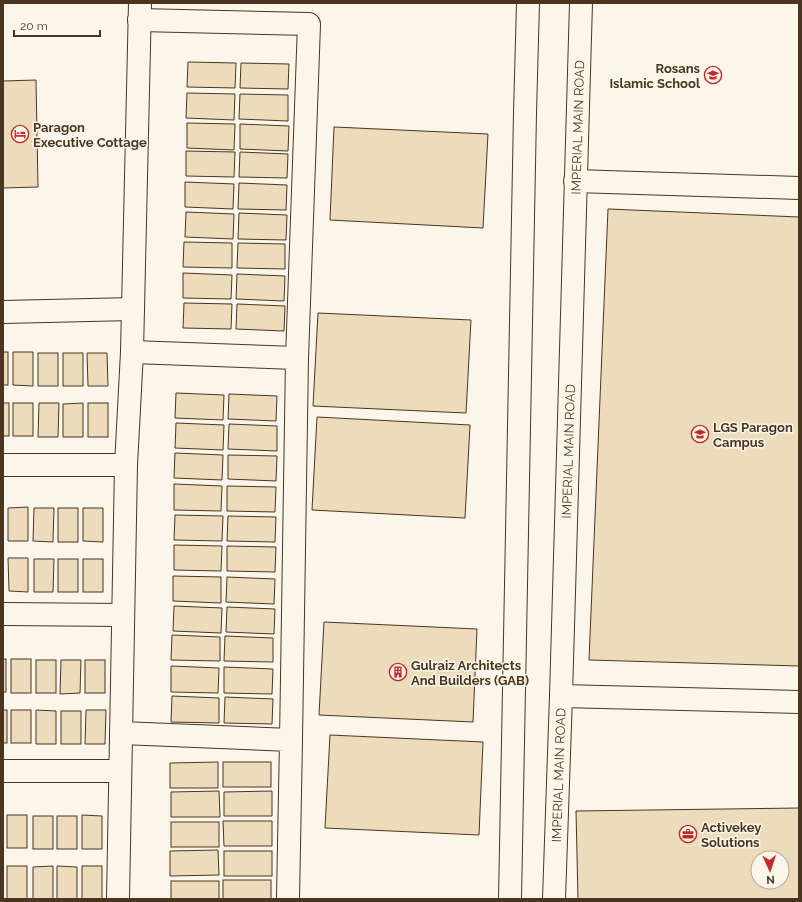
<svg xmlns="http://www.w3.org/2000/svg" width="802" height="902" font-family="Raleway,sans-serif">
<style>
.building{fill:#ecdcbc;stroke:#4a3520;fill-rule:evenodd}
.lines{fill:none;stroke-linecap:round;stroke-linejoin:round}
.street-casing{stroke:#4a3520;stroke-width:24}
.secondary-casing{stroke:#4a3520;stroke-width:24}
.street{stroke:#fbf6e9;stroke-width:22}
.secondary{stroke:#fbf6e9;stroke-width:22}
.labels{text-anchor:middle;stroke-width:3;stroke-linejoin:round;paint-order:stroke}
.poi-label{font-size:13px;font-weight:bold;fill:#4a3520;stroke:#fbf6e9;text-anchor:start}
.street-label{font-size:13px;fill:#4a3520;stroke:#fbf6e9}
</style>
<rect width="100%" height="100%" fill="#fbf6e9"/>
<!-- building -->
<g class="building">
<polygon points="188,62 236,63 235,88 187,87"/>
<polygon points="241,63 289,64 288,89 240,88"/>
<polygon points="36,80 38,187 3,188 3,81"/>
<polygon points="187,93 235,94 234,120 186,118"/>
<polygon points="240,94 288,95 288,121 239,119"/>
<polygon points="187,123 235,124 234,150 187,148"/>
<polygon points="240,124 289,126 288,151 240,149"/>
<polygon points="334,127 488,134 483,228 330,220"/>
<polygon points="186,151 235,152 234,177 186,176"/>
<polygon points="240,152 288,154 287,178 239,177"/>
<polygon points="185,182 234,184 233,209 185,207"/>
<polygon points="239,183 287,185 286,210 238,209"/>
<polygon points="608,209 799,217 799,666 589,660"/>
<polygon points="186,212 234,214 233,239 185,237"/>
<polygon points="239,213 287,215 286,240 238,239"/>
<polygon points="184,242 232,243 232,268 183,267"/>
<polygon points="238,243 285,244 285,269 237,268"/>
<polygon points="183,273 232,275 231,299 183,298"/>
<polygon points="237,274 285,276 284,301 236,299"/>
<polygon points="184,303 232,304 231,329 183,328"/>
<polygon points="237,304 285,306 284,331 236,329"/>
<polygon points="318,313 471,320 466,413 313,406"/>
<rect x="3" y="352" width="5" height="33"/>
<polygon points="13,352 33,352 33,386 13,385"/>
<rect x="38" y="353" width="20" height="33"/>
<rect x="63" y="353" width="20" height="33"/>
<polygon points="87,353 107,353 108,386 88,386"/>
<polygon points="176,393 224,395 223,420 175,418"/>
<polygon points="229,394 277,396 276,421 228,419"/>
<rect x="3" y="403" width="6" height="33"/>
<rect x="13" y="403" width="20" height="33"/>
<polygon points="39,403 59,403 58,437 38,437"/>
<polygon points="83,403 83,437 63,437 63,404"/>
<rect x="88" y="403" width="20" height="34"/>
<polygon points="317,417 470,425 465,518 312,510"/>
<polygon points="176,423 224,425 223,450 175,448"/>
<polygon points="229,424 277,426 277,451 228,449"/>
<polygon points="175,453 223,455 222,480 174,478"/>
<polygon points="228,455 277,456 276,481 228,479"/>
<polygon points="174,484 222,486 221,511 174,510"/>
<polygon points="227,486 276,487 275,512 227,511"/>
<polygon points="28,507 28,541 8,541 8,508"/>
<polygon points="34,508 54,508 53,542 33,541"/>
<rect x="58" y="508" width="20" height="34"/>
<polygon points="83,508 103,508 103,542 83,541"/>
<polygon points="175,515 223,516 222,541 174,540"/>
<polygon points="228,516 276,517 275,542 227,541"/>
<polygon points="174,545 222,546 221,571 174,570"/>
<polygon points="227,546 276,547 275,572 227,571"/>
<polygon points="8,558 28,558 28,592 9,591"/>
<polygon points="34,559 54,559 53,592 34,592"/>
<rect x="58" y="559" width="20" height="33"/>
<rect x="83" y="559" width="20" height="33"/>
<polygon points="173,576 221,577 221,603 173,601"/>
<polygon points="227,577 275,579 274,604 226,602"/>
<polygon points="174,606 222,608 221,633 173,631"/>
<polygon points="227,607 275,609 274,634 226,632"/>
<polygon points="324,622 477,629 473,722 319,715"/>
<polygon points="172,635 220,637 220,661 171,660"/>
<polygon points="225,636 273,638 273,662 224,661"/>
<rect x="3" y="659" width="3" height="33"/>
<rect x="11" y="659" width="20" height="34"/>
<rect x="36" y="660" width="20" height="33"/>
<polygon points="61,660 81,660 80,693 60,694"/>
<rect x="85" y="660" width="20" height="33"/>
<polygon points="171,666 219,668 218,693 171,692"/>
<polygon points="224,667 273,669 272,694 224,693"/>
<polygon points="172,696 219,698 219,723 171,722"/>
<polygon points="225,697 273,699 272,724 224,723"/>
<rect x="3" y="710" width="4" height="33"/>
<rect x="11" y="710" width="20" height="33"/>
<polygon points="36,710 56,711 56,744 36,744"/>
<polygon points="86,710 106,710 105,744 85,744"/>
<rect x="61" y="711" width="20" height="33"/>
<polygon points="330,735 483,742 479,835 325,828"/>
<polygon points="218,762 218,788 170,788 170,763"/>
<rect x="223" y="762" width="48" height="25"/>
<polygon points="219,791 220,817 171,817 171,792"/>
<polygon points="272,791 272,816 224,816 224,792"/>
<path d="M799,808V899H578L576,811ZM758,858H782V882H758Z"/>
<rect x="7" y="815" width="20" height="33"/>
<polygon points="82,815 102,816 102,849 82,849"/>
<rect x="33" y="816" width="20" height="33"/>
<rect x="57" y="816" width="20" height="33"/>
<polygon points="223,821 272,821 272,846 224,846"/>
<rect x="171" y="822" width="48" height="25"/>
<polygon points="218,850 219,875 170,876 170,851"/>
<rect x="224" y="851" width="48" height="25"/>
<rect x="7" y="866" width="20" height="33"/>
<polygon points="53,866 53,899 33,899 33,867"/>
<polygon points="57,866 77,867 77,899 57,899"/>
<rect x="82" y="866" width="20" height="33"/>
<rect x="223" y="880" width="48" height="19"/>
<rect x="171" y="881" width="48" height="18"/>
</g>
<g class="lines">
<defs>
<g id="street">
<polyline points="139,20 309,24 297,358"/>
<polyline points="575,181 799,188"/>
<polyline points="3,312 133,309"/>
<polyline points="132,352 297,358 291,740"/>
<polyline points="3,465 126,465"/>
<polyline points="3,614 123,615"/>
<polyline points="561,696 799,702"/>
<polyline points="121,733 291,740 288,899"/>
<polyline points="3,771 120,771"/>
<polyline points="118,899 126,465 132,352 140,3"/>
</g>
<g id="secondary">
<polyline points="510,899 525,113 528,3"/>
<path id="s1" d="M554,899L561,696L581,3"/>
</g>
</defs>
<!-- street casing -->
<use href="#street" class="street-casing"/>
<!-- secondary casing -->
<use href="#secondary" class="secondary-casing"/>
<!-- street -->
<use href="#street" class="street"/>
<!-- secondary -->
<use href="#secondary" class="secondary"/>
</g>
<!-- icons -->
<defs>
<symbol id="school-ring" viewBox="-11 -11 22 22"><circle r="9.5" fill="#fbf6e9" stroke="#c62828" stroke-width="1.5"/><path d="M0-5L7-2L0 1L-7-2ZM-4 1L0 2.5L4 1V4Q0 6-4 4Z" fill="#c62828"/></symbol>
<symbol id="hotel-ring" viewBox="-11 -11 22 22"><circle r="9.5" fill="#fbf6e9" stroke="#c62828" stroke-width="1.5"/><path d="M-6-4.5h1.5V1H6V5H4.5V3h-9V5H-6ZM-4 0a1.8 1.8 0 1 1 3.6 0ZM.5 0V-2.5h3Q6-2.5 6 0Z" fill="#c62828"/></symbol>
<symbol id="building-ring" viewBox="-11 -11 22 22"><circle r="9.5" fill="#fbf6e9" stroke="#c62828" stroke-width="1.5"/><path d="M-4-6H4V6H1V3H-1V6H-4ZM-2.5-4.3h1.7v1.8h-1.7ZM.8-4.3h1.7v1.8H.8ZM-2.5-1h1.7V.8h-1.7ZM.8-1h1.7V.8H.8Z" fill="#c62828"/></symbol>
<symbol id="office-ring" viewBox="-11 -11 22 22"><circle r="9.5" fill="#fbf6e9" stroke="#c62828" stroke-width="1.5"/><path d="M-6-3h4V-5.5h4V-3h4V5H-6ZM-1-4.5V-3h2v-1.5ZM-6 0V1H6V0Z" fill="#c62828"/></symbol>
</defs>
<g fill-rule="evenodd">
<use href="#school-ring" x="703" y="65" width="20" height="20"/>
<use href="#hotel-ring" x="10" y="124" width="20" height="20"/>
<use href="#school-ring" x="690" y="424" width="20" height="20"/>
<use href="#building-ring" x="388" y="662" width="20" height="20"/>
<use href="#office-ring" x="678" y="824" width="20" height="20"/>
</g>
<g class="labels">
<!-- poi labels -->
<g class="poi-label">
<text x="700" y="73" text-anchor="end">Rosans<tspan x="700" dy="15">Islamic School</tspan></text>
<text x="33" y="132">Paragon<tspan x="33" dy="15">Executive Cottage</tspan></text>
<text x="713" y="432">LGS Paragon<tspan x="713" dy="15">Campus</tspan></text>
<text x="411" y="670">Gulraiz Architects<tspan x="411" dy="15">And Builders (GAB)</tspan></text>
<text x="701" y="832">Activekey<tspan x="701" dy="15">Solutions</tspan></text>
</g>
<!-- street labels -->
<g class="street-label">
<text dy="5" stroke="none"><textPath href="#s1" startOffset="772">IMPERIAL MAIN ROAD</textPath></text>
<text dy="5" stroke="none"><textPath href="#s1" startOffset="448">IMPERIAL MAIN ROAD</textPath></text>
<text dy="5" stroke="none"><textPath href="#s1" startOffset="124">IMPERIAL MAIN ROAD</textPath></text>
</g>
</g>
<!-- border -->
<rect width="802" height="902" fill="none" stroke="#4a3520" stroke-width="8"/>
<!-- north arrow -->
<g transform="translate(770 870) rotate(177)"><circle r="19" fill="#fbf6e9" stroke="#b4a999"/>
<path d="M0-3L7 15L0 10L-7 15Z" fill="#c62828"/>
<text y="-6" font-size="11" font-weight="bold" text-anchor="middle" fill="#4a3520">N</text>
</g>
<!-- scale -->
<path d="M14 30v6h86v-6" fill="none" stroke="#4a3520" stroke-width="2"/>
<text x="20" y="30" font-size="12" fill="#4a3520" stroke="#fbf6e9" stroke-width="3" paint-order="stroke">20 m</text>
</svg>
